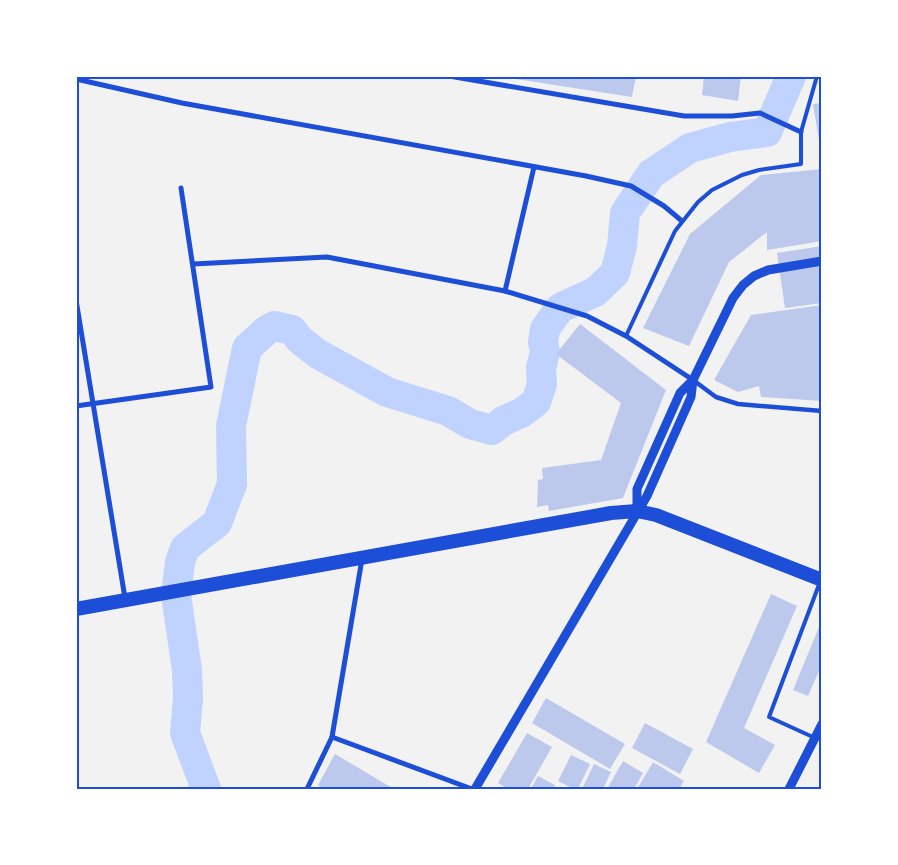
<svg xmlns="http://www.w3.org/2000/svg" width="898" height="865" font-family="'Libre Baskerville',serif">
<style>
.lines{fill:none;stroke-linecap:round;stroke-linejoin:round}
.river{stroke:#bfd3fe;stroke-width:30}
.building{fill:#bdc9ec}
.service{stroke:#1d4ed8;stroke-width:4}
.pedestrian{stroke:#1d4ed8;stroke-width:4.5}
.minor{stroke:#1d4ed8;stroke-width:5}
.tertiary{stroke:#1d4ed8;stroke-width:9}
.trunk{stroke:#1d4ed8;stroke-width:14}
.neatline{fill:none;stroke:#1d4ed8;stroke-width:2}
</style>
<rect width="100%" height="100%" fill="#f2f2f2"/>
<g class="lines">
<!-- river -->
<polyline class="river" points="206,789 185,733 188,698 187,670 176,595 180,562 185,548 217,523 232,484 231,426 247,348 267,330 274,326 292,330 300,340 318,354 387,392 448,411 470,424 492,430 503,421 521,413 536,402 542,384 541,368 545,352 543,342 545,329 560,308 595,292 615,273 622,246 625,213 651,174 690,148 730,137 767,132 791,76"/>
</g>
<!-- building -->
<g class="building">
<polygon points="497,76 636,76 632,97"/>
<polygon points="704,76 741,76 738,101 702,95"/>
<polygon points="822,103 822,139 819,140 813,104"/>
<polygon points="822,169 822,241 767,250 767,232 729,262 689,346 643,328 690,234 761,175"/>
<polygon points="822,246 822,303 785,308 777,253"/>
<polygon points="822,305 822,401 761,397 759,386 738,392 714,380 751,315"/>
<polygon points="580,324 666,390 623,498 549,511 548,505 537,507 538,480 543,479 542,468 601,460 621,403 556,354"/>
<polygon points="771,594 797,606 744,728 775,745 759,773 706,742"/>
<polygon points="822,620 822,664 808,696 793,690"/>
<polygon points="546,698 625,744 610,769 532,723"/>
<polygon points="645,723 693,749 680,774 632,748"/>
<polygon points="527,733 552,747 528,789 508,789 498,783"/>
<polygon points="335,754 394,789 324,789 318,785"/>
<polygon points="571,755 590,764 578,789 574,789 558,781"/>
<polygon points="623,761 643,773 634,789 607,789"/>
<polygon points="653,762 684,781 679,789 637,789"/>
<polygon points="594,764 611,772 603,789 582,789"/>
<polygon points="538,776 555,785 553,789 531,789"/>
</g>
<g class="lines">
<!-- service -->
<g class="service">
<polyline points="626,336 675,231 698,202 712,190 742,175 759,170 801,164 801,132 817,76"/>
<polyline points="815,738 769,717 820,582"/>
</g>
<!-- pedestrian -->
<polyline class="pedestrian" points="693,380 716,397 738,404 822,411"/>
<!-- minor -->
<g class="minor">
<polyline points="449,76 684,116 732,116 760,113 801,132"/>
<polyline points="76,79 182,103 586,176 631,186 664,206 682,221"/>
<polyline points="193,264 327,257 505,291 587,316 626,336 693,380"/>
<polyline points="505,291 534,167"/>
<polyline points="76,300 125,598"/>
<polyline points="76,406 211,387 181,188"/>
<polyline points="362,559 332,737 472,789"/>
<polyline points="307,789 332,737"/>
</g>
<!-- tertiary -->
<g class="tertiary">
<polyline points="637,511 637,489 680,393 693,380 733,298 743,285 754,276 768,270 822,261"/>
<polyline points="475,789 647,496 691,397 693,380"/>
<polyline points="789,789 822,724"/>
</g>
<!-- trunk -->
<polyline class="trunk" points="76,609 611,513 637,511 656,515 822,580"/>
</g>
<!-- border -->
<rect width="898" height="865" fill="none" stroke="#ffffff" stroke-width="155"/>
<rect x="78" y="78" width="742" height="710" class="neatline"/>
</svg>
